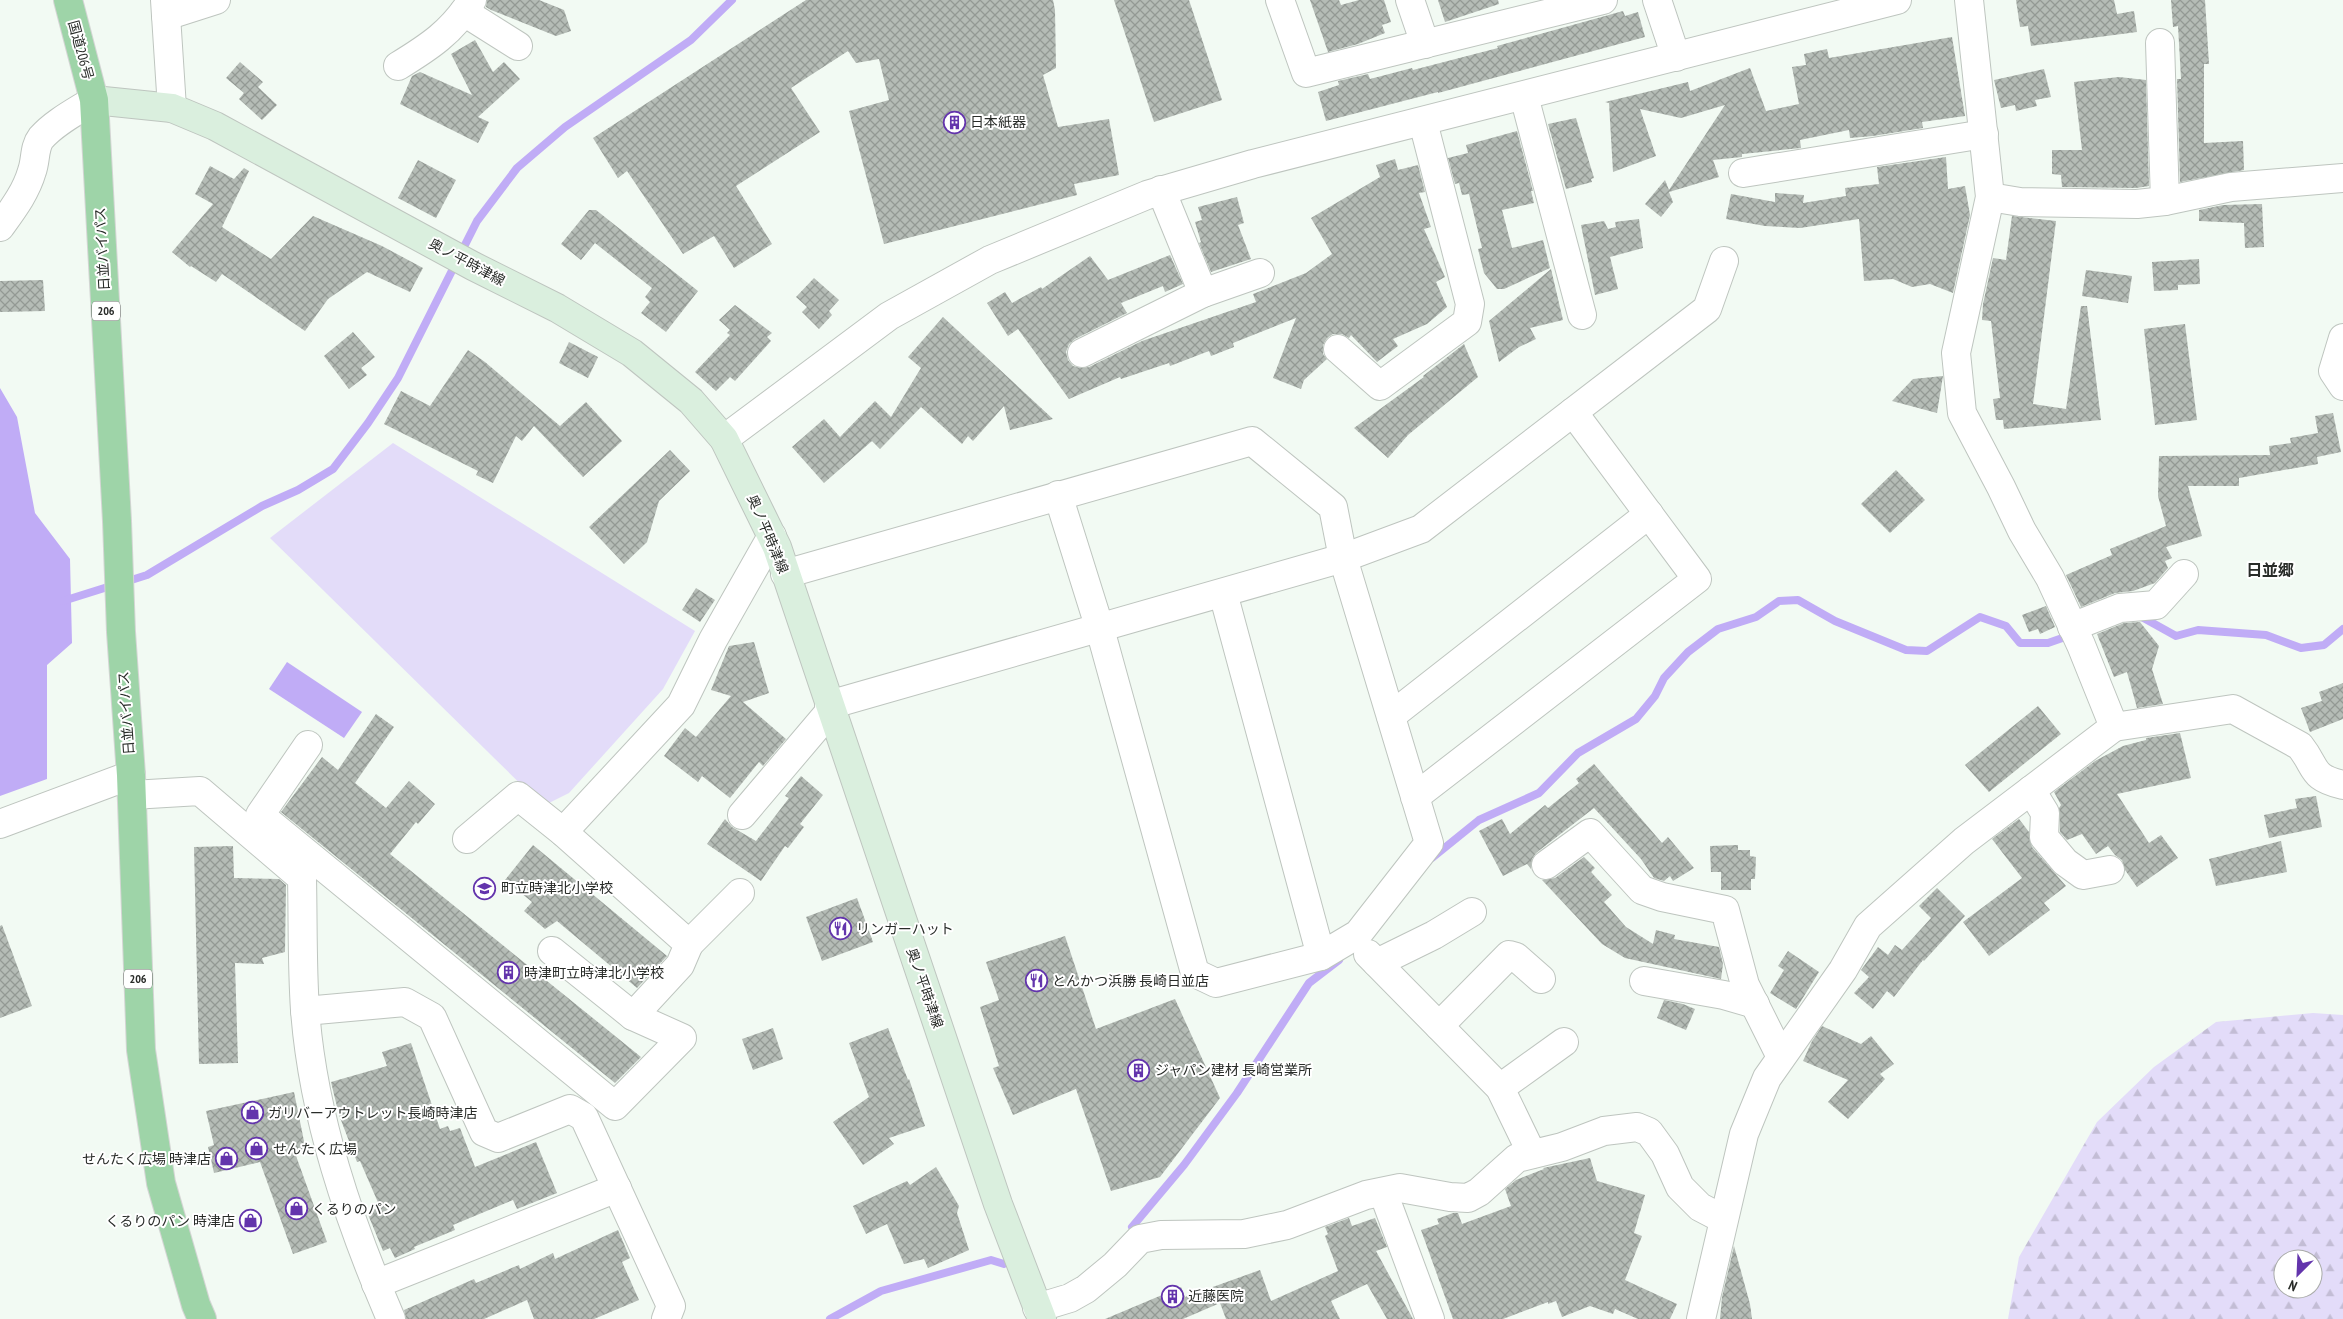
<svg xmlns="http://www.w3.org/2000/svg" width="2343" height="1319" font-family="'PT Sans Narrow','Noto Sans JP',sans-serif">
<style>
.forest{fill:url(#forest-firs);fill-rule:evenodd}
.green{fill:#e3dcf9}
.water{fill:#c0acf6}
.lines{fill:none;stroke-linecap:round;stroke-linejoin:round}
.stream{stroke:#c0acf6;stroke-width:8}
.building{fill:url(#building-cross-hatch)}
.minor-casing{stroke:#bec5bf;stroke-width:30}
.tertiary-casing{stroke:#bec5bf;stroke-width:30}
.secondary-casing{stroke:#bec5bf;stroke-width:30}
.trunk-casing{stroke:#d4d5d4;stroke-width:30}
.minor{stroke:#fff;stroke-width:28}
.tertiary{stroke:#fff;stroke-width:28}
.secondary{stroke:#daefde;stroke-width:28}
.trunk{stroke:#9ed4a8;stroke-width:28}
.labels{text-anchor:middle;stroke-width:4;stroke-linejoin:round;paint-order:stroke}
.shield{fill:#fff;stroke:#696b69;stroke-width:1}
.shield-label{font-size:12px;font-weight:bold;fill:#292c29}
.street-label{font-size:14px;fill:#292c29;stroke:#fff}
.poi-label{font-size:14px;fill:#292c29;stroke:#fff;text-anchor:start}
.quarter-label{font-size:16px;font-weight:bold;fill:#292c29;stroke:#fff}
</style>
<defs>
<pattern id="forest-firs" width="22" height="20" patternUnits="userSpaceOnUse" patternTransform="scale(1.25)"><rect width="22" height="20" fill="#e3dcf9"/><path d="M5 1l3.5 6h-7zM16 11l3.5 6h-7z" fill="#c3bdd5"/></pattern>
<pattern id="building-cross-hatch" width="8" height="8" patternUnits="userSpaceOnUse" patternTransform="scale(1.25)"><rect width="8" height="8" fill="#b5bcb6"/><path d="M0 0l8 8M0 8l8-8" fill="none" stroke="#939994"/></pattern>
</defs>
<rect width="100%" height="100%" fill="#f2faf3"/>
<!-- forest -->
<path class="forest" d="M2313,1013L2343,1015V1319H2008L2019,1257L2097,1122L2154,1067L2216,1022ZM2283,1259H2313V1289H2283Z"/>
<!-- green -->
<polygon class="green" points="393,443 695,631 663,689 569,793 543,806 270,538"/>
<!-- water -->
<g class="water">
<polygon points="0,388 17,417 35,513 70,559 72,643 47,665 47,779 0,796"/>
<polygon points="287,662 362,712 344,738 269,689"/>
</g>
<g class="lines">
<!-- stream -->
<g class="stream">
<polyline points="125,582 147,575 262,506 298,490 333,469 368,423 398,378 477,221 517,168 565,127 691,40 732,0"/>
<polyline points="63,601 114,585"/>
<polyline points="2140,616 2176,636 2198,630 2266,635 2301,648 2324,645 2343,629"/>
<polyline points="1432,858 1479,820 1539,793 1578,753 1636,719 1655,696 1664,678 1688,652 1718,629 1756,617 1779,601 1798,600 1835,621 1906,650 1927,651 1980,617 2006,626 2020,643 2048,643 2071,635"/>
<polyline points="1132,1227 1184,1165 1237,1093 1309,983 1339,960"/>
<polyline points="830,1319 881,1291 991,1260 1004,1264"/>
</g>
</g>
<!-- building -->
<g class="building">
<polygon points="487,0 539,0 564,10 571,31 556,36 491,10 486,7"/>
<polygon points="806,0 1053,0 1055,10 1056,68 1043,75 1058,127 1109,119 1119,175 1074,184 1077,195 884,244 849,111 889,100 879,59 856,63 848,51 791,88 820,132 736,186 772,244 734,268 714,236 683,254 627,171 618,178 593,138"/>
<polygon points="1114,0 1189,0 1222,100 1154,122"/>
<polygon points="1310,0 1339,0 1341,5 1359,0 1384,0 1391,22 1382,25 1385,33 1358,44 1328,52"/>
<polygon points="1438,0 1498,0 1499,4 1445,22"/>
<polygon points="2016,0 2114,0 2117,14 2134,11 2137,32 2031,46 2028,26 2020,27"/>
<polygon points="2171,0 2205,0 2209,64 2204,64 2204,143 2243,141 2244,170 2180,182 2177,79 2181,79 2178,26 2173,27"/>
<polygon points="1623,11 1625,16 1638,12 1645,37 1438,93 1438,92 1326,121 1318,92 1339,85 1338,81 1368,74 1370,79 1412,68 1413,70 1498,48 1497,46"/>
<polygon points="1952,37 1965,116 1922,122 1923,128 1873,136 1850,138 1849,130 1800,140 1801,148 1742,154 1742,157 1713,160 1719,177 1669,192 1673,202 1661,217 1645,204 1665,180 1669,190 1725,105 1681,118 1640,109 1656,156 1613,172 1609,103 1605,102 1688,82 1690,91 1750,68 1766,111 1799,104 1792,67 1806,65 1804,54 1827,49 1829,58"/>
<polygon points="475,40 493,72 504,62 520,79 478,117 489,122 478,143 400,104 412,76 420,72 472,95 451,54"/>
<polygon points="240,62 263,82 258,87 277,105 262,120 239,99 244,93 226,78"/>
<polygon points="2044,69 2051,97 2035,100 2037,106 2016,111 2015,105 2001,108 1994,80"/>
<polygon points="2119,77 2146,80 2149,186 2136,188 2062,187 2061,175 2052,174 2052,150 2082,150 2074,82"/>
<polygon points="1576,118 1594,178 1591,179 1592,182 1566,189 1548,124"/>
<polygon points="1517,131 1533,191 1531,191 1534,203 1502,210 1512,248 1543,240 1550,268 1504,289 1497,289 1484,273 1478,249 1482,248 1469,194 1462,195 1459,183 1455,184 1448,158 1468,153 1466,145"/>
<polygon points="1946,157 1948,189 1965,186 1970,215 1953,293 1930,284 1912,287 1893,279 1864,281 1859,219 1800,228 1765,226 1726,219 1731,194 1775,202 1775,193 1804,195 1803,203 1846,196 1845,188 1879,184 1877,167"/>
<polygon points="1395,159 1398,170 1418,165 1425,192 1419,193 1431,227 1424,229 1445,277 1436,282 1447,307 1427,324 1393,339 1398,346 1377,362 1351,335 1349,338 1342,334 1333,334 1327,338 1323,345 1323,354 1327,359 1304,380 1301,389 1273,378 1296,318 1233,343 1234,347 1211,356 1209,351 1170,366 1169,363 1121,379 1120,377 1069,399 1018,329 1008,336 987,303 1005,292 1012,303 1041,287 1042,289 1090,256 1108,280 1170,255 1183,284 1165,292 1163,286 1121,303 1127,313 1075,339 1069,344 1066,352 1068,360 1073,366 1081,368 1089,367 1142,341 1256,302 1253,294 1306,273 1332,254 1311,218 1380,177 1376,165"/>
<polygon points="418,160 456,180 436,218 398,198"/>
<polygon points="210,166 234,179 244,168 249,171 222,227 271,259 313,216 382,246 423,268 410,292 367,272 328,299 305,331 222,274 216,282 191,266 190,267 172,252 213,204 195,194"/>
<polygon points="1237,197 1244,223 1238,225 1251,259 1211,272 1199,243 1201,242 1195,222 1202,220 1198,207"/>
<polygon points="2262,204 2264,247 2245,248 2244,223 2199,221 2199,210 2223,205"/>
<polygon points="589,210 596,210 698,291 666,332 641,313 650,302 645,297 652,288 595,243 581,260 561,244"/>
<polygon points="2012,216 2056,221 2033,404 2066,409 2081,306 2087,306 2101,420 2004,429 2003,420 1996,420 1993,399 2000,398 1991,321 1982,320 1983,304 1993,258 2006,260"/>
<polygon points="1639,219 1643,248 1610,257 1618,289 1595,295 1581,225 1604,221 1608,229 1616,227 1615,222"/>
<polygon points="2199,259 2200,284 2178,285 2178,290 2154,291 2152,262"/>
<polygon points="1551,269 1563,320 1530,328 1536,339 1519,347 1499,362 1489,321"/>
<polygon points="2086,270 2132,276 2128,303 2082,296"/>
<polygon points="814,278 839,300 829,311 832,315 819,329 802,312 807,307 796,297"/>
<polygon points="43,280 45,311 0,312 0,281"/>
<polygon points="735,305 772,333 767,337 771,341 735,381 730,377 716,391 695,372 730,335 727,333 730,330 719,320"/>
<polygon points="943,317 1053,419 1010,430 1004,406 973,441 968,436 962,444 921,407 880,449 872,441 824,483 792,447 824,419 840,437 875,401 891,417 921,368 908,357"/>
<polygon points="2185,324 2197,420 2155,425 2144,329"/>
<polygon points="353,332 375,357 361,368 367,375 349,389 324,356"/>
<polygon points="569,342 598,357 588,378 559,363"/>
<polygon points="1464,344 1478,377 1408,435 1388,458 1354,428 1424,377 1423,376"/>
<polygon points="468,350 485,362 560,426 586,402 622,441 583,477 534,426 522,441 516,436 493,483 476,475 478,471 384,424 401,391 430,406"/>
<polygon points="1943,376 1937,413 1892,401 1913,379"/>
<polygon points="2333,413 2341,452 2317,457 2318,464 2239,478 2239,486 2188,486 2202,536 2166,547 2172,558 2165,561 2168,568 2155,583 2133,591 2115,593 2081,607 2066,575 2112,555 2110,549 2166,526 2158,496 2159,456 2270,455 2269,446 2291,443 2290,438 2318,433 2315,416"/>
<polygon points="670,450 690,471 659,501 647,542 624,564 589,527"/>
<polygon points="1896,470 1925,500 1890,533 1861,504"/>
<polygon points="696,588 715,600 700,622 682,610"/>
<polygon points="2046,606 2055,627 2040,634 2038,629 2029,632 2022,615"/>
<polygon points="2140,622 2159,646 2152,669 2163,704 2137,708 2127,672 2114,677 2097,634 2124,623"/>
<polygon points="754,642 769,693 743,702 786,739 763,766 759,762 730,798 702,776 698,782 664,756 685,728 696,737 731,696 711,690 729,646"/>
<polygon points="2343,683 2343,719 2310,732 2301,708 2322,701 2319,692"/>
<polygon points="2038,706 2061,734 1989,792 1965,765"/>
<polygon points="376,714 394,727 355,783 386,808 409,781 435,804 418,824 416,822 390,854 641,1057 615,1083 281,812 322,757 338,770"/>
<polygon points="2180,733 2191,778 2117,794 2149,843 2161,835 2178,858 2137,887 2125,870 2122,860 2115,855 2108,846 2096,854 2082,834 2067,840 2060,832 2059,808 2061,805 2054,792 2095,761 2123,746 2146,740 2146,738"/>
<polygon points="1594,764 1662,843 1668,837 1694,868 1673,881 1670,876 1664,881 1654,878 1641,859 1594,808 1536,853 1532,859 1531,869 1527,864 1503,876 1479,831 1502,819 1510,834 1545,805 1548,808 1579,783 1576,779"/>
<polygon points="801,776 823,795 800,824 804,827 788,848 785,846 761,881 707,844 725,819 732,827 756,841 789,798 785,796"/>
<polygon points="2316,796 2322,827 2269,838 2264,815 2297,808 2295,799"/>
<polygon points="2019,819 2029,832 2032,847 2066,886 2044,903 2050,910 1989,956 1963,922 2022,878 1992,839"/>
<polygon points="2281,841 2287,872 2216,886 2209,859"/>
<polygon points="533,845 667,956 637,988 557,921 545,929 524,911 532,902 505,880"/>
<polygon points="1738,845 1738,850 1750,850 1750,856 1756,857 1755,879 1751,879 1751,890 1721,890 1721,872 1711,872 1710,846"/>
<polygon points="233,846 234,878 279,879 286,885 285,952 262,958 264,964 235,963 238,1063 199,1064 194,847"/>
<polygon points="1584,857 1595,868 1591,872 1612,895 1604,902 1626,927 1653,944 1656,930 1675,935 1674,939 1719,947 1723,964 1721,979 1625,958 1602,944 1542,880 1555,878"/>
<polygon points="1937,888 1965,916 1924,961 1923,960 1894,997 1887,991 1873,1009 1854,993 1869,977 1861,970 1878,947 1888,955 1895,945 1902,950 1931,918 1919,906"/>
<polygon points="857,898 873,942 822,961 806,917"/>
<polygon points="2,925 32,1006 0,1018 0,926"/>
<polygon points="1065,936 1096,1029 1175,999 1220,1098 1160,1177 1111,1191 1076,1089 1013,1115 993,1068 999,1066 980,1007 999,1000 986,962"/>
<polygon points="1788,951 1819,972 1796,1009 1770,993 1784,970 1778,966"/>
<polygon points="1664,1000 1683,1004 1695,1009 1686,1030 1657,1018"/>
<polygon points="1822,1026 1861,1044 1871,1036 1894,1064 1880,1074 1885,1079 1848,1119 1828,1102 1848,1080 1803,1061 1812,1041"/>
<polygon points="773,1028 783,1059 753,1070 742,1039"/>
<polygon points="888,1028 908,1080 909,1079 925,1126 889,1138 894,1144 863,1165 833,1122 869,1097 849,1043"/>
<polygon points="411,1043 440,1129 448,1126 450,1131 460,1128 475,1167 536,1142 557,1193 517,1209 513,1200 453,1225 455,1230 414,1247 415,1249 395,1258 390,1248 383,1251 367,1212 380,1207 360,1161 357,1162 339,1115 331,1082 387,1066 382,1052"/>
<polygon points="294,1092 306,1151 295,1153 327,1242 293,1254 260,1162 214,1173 208,1147 214,1145 206,1111"/>
<polygon points="1590,1158 1597,1181 1645,1195 1634,1233 1642,1236 1625,1280 1677,1304 1670,1319 1638,1319 1615,1309 1613,1314 1590,1306 1562,1317 1556,1301 1548,1304 1548,1302 1503,1319 1453,1319 1421,1230 1439,1224 1437,1219 1453,1213 1458,1213 1462,1224 1511,1206 1505,1189 1516,1180 1544,1169 1543,1168"/>
<polygon points="936,1167 959,1206 957,1213 969,1250 928,1268 924,1259 904,1264 887,1224 866,1234 853,1206 907,1181 910,1185"/>
<polygon points="1349,1218 1352,1226 1375,1218 1387,1247 1376,1251 1413,1319 1387,1319 1367,1284 1331,1301 1340,1319 1226,1319 1220,1303 1183,1319 1105,1319 1181,1287 1185,1297 1260,1270 1271,1301 1338,1271 1325,1236 1328,1234 1325,1227"/>
<polygon points="618,1230 630,1258 622,1262 639,1300 594,1319 534,1319 527,1300 484,1319 406,1319 404,1310 474,1279 476,1283 519,1265 520,1269 553,1253 555,1259"/>
<polygon points="1734,1246 1750,1304 1752,1319 1720,1319 1722,1297"/>
</g>
<g class="lines">
<defs>
<g id="minor">
<polyline points="1280,0 1306,73 1603,0"/>
<polyline points="1410,0 1425,44"/>
<polyline points="1657,0 1676,57"/>
<polyline points="464,12 518,46"/>
<polyline points="166,16 216,0"/>
<polyline points="2160,43 2165,201"/>
<path d="M398,66C429,47 452,32 472,0"/>
<polyline points="1524,96 1582,315"/>
<polyline points="1743,173 1984,134"/>
<polyline points="1161,190 1203,293"/>
<polyline points="1990,197 2020,202 2137,204 2165,201 2231,187 2343,178"/>
<path d="M0,227C13,209 26,192 32,171C36,160 34,147 41,138C55,122 77,111 94,100"/>
<polyline points="2343,338 2333,371 2343,386"/>
<polyline points="1338,349 1380,386 1467,322 1470,304 1423,122"/>
<polyline points="1082,353 1203,293 1260,273"/>
<polyline points="1058,495 1100,629 1195,973 1216,983 1321,956"/>
<polyline points="785,574 1252,441 1333,507 1343,558 1429,843 1358,934 1321,956 1223,593"/>
<polyline points="2072,627 2120,608 2156,605 2184,574"/>
<polyline points="829,705 1343,558 1421,529 1707,309 1724,261"/>
<polyline points="1391,716 1649,514"/>
<path d="M2114,727L2233,709L2300,746C2318,769 2310,777 2343,785"/>
<polyline points="308,745 260,815 615,1106 682,1038 633,1016 680,965 689,944 563,832 681,705 713,640 772,536"/>
<polyline points="2031,790 2045,813 2044,837 2065,862 2083,875 2110,870"/>
<path d="M132,795L200,791L302,878C303,922 302,967 305,1010C313,1117 349,1221 391,1319"/>
<polyline points="1415,797 1697,579 1573,412"/>
<polyline points="742,815 831,710"/>
<polyline points="0,824 131,775"/>
<polyline points="467,839 518,796 563,832"/>
<polyline points="1546,865 1590,833 1642,890 1662,897 1725,910 1745,985 1781,1057"/>
<polyline points="689,944 740,893"/>
<polyline points="552,951 633,1016"/>
<polyline points="1368,954 1500,1088 1532,1154"/>
<polyline points="1377,963 1434,935 1472,912"/>
<polyline points="1644,981 1724,995 1755,1004"/>
<polyline points="305,1011 405,1002 432,1017 484,1132 498,1138 570,1109 584,1117 671,1306 666,1319"/>
<polyline points="1439,1026 1509,955 1516,957 1541,979"/>
<polyline points="1500,1088 1564,1042"/>
<polyline points="1383,1192 1430,1319"/>
<polyline points="376,1284 617,1188"/>
<polyline points="1037,1308 1070,1298 1086,1289 1115,1265 1140,1239 1161,1235 1244,1234 1287,1225 1366,1195 1400,1188 1450,1197 1468,1198 1479,1192 1517,1158 1562,1147 1604,1131 1637,1127 1649,1132 1665,1154 1680,1187 1700,1207 1723,1219"/>
<polyline points="1701,1319 1744,1134 1767,1078 1843,970 1868,926 1964,841 2114,727 2081,645 2050,578 2022,531 2001,487 1962,413 1956,353 1990,197 1969,0"/>
</g>
<g id="tertiary">
<polyline points="165,0 172,108"/>
<polyline points="724,439 889,316 990,260 1147,195 1253,164 1897,0"/>
</g>
<polyline id="secondary" points="94,100 172,108 215,126 473,266 557,308 632,353 691,401 724,439 777,547 998,1204 1042,1319"/>
<polyline id="trunk" points="68,0 94,100 117,521 121,632 131,775 141,1050 161,1183 196,1305 202,1319"/>
</defs>
<!-- minor casing -->
<use href="#minor" class="minor-casing"/>
<!-- tertiary casing -->
<use href="#tertiary" class="tertiary-casing"/>
<!-- secondary casing -->
<use href="#secondary" class="secondary-casing"/>
<!-- trunk casing -->
<use href="#trunk" class="trunk-casing"/>
<!-- minor -->
<use href="#minor" class="minor"/>
<!-- tertiary -->
<use href="#tertiary" class="tertiary"/>
<!-- secondary -->
<use href="#secondary" class="secondary"/>
<!-- trunk -->
<use href="#trunk" class="trunk"/>
</g>
<!-- icons -->
<defs>
<symbol id="building-ring" viewBox="-11 -11 22 22"><circle r="9.5" fill="#fff" stroke="#6334ac" stroke-width="1.5"/><path d="M-4-6H4V6H1V3H-1V6H-4ZM-2.5-4.3h1.7v1.8h-1.7ZM.8-4.3h1.7v1.8H.8ZM-2.5-1h1.7V.8h-1.7ZM.8-1h1.7V.8H.8Z" fill="#6334ac"/></symbol>
<symbol id="school-ring" viewBox="-11 -11 22 22"><circle r="9.5" fill="#fff" stroke="#6334ac" stroke-width="1.5"/><path d="M0-5L7-2L0 1L-7-2ZM-4 1L0 2.5L4 1V4Q0 6-4 4Z" fill="#6334ac"/></symbol>
<symbol id="restaurant-ring" viewBox="-11 -11 22 22"><circle r="9.5" fill="#fff" stroke="#6334ac" stroke-width="1.5"/><path d="M-5-6h1v4h1v-4h1v4h1v-4h1v5L-1.5 .5V6h-2V.5L-5-1ZM5-6V6H3V1.5H1.5Q1.5-4 5-6Z" fill="#6334ac"/></symbol>
<symbol id="shop-ring" viewBox="-11 -11 22 22"><circle r="9.5" fill="#fff" stroke="#6334ac" stroke-width="1.5"/><path d="M-5-2.5h2.3a2.7 3.5 0 0 1 5.4 0H5L5.5 6h-11ZM-1.5-2.5h3a1.5 2.3 0 0 0-3 0Z" fill="#6334ac"/></symbol>
</defs>
<g fill-rule="evenodd">
<use href="#building-ring" x="942" y="110" width="25" height="25"/>
<use href="#school-ring" x="472" y="876" width="25" height="25"/>
<use href="#restaurant-ring" x="828" y="916" width="25" height="25"/>
<use href="#building-ring" x="496" y="960" width="25" height="25"/>
<use href="#restaurant-ring" x="1024" y="968" width="25" height="25"/>
<use href="#building-ring" x="1126" y="1058" width="25" height="25"/>
<use href="#shop-ring" x="240" y="1100" width="25" height="25"/>
<use href="#shop-ring" x="244" y="1136" width="25" height="25"/>
<use href="#shop-ring" x="214" y="1146" width="25" height="25"/>
<use href="#shop-ring" x="284" y="1196" width="25" height="25"/>
<use href="#shop-ring" x="238" y="1208" width="25" height="25"/>
<use href="#building-ring" x="1160" y="1284" width="25" height="25"/>
</g>
<g class="labels">
<!-- shield labels -->
<g class="shield">
<rect x="92" y="301.5" width="28" height="19" rx="4"/>
<rect x="124" y="969.5" width="28" height="19" rx="4"/>
</g>
<g class="shield-label">
<text x="106" y="315">206</text>
<text x="138" y="983">206</text>
</g>
<!-- street labels -->
<g class="street-label">
<text transform="translate(81 50) rotate(75)" y="5">国道206号</text>
<text transform="translate(102 249) rotate(-93)" y="5">日並バイパス</text>
<text transform="translate(467 262) rotate(28)" y="5">奥ノ平時津線</text>
<text transform="translate(768 534) rotate(67)" y="5">奥ノ平時津線</text>
<text transform="translate(126 713) rotate(-94)" y="5">日並バイパス</text>
<text transform="translate(925 988) rotate(71)" y="5">奥ノ平時津線</text>
</g>
<!-- poi labels -->
<g class="poi-label">
<text x="970" y="127">日本紙器</text>
<text x="501" y="893">町立時津北小学校</text>
<text x="856" y="934">リンガーハット</text>
<text x="524" y="978">時津町立時津北小学校</text>
<text x="1052" y="986">とんかつ浜勝 長崎日並店</text>
<text x="1155" y="1075">ジャパン建材 長崎営業所</text>
<text x="268" y="1118">ガリバーアウトレット長崎時津店</text>
<text x="273" y="1154">せんたく広場</text>
<text x="211" y="1164" text-anchor="end">せんたく広場 時津店</text>
<text x="312" y="1214">くるりのパン</text>
<text x="235" y="1226" text-anchor="end">くるりのパン 時津店</text>
<text x="1188" y="1301">近藤医院</text>
</g>
<!-- quarter labels -->
<g class="quarter-label">
<text x="2270" y="576">日並郷</text>
</g>
</g>
<!-- north arrow -->
<g transform="translate(2298 1274) rotate(204)"><circle r="24" fill="#ffffff" stroke="#a9aba9"/>
<path d="M0-4L9 19L0 12L-9 19Z" fill="#6334ac"/>
<text y="-8" font-size="14" font-weight="bold" text-anchor="middle" fill="#292c29">N</text>
</g>
</svg>
